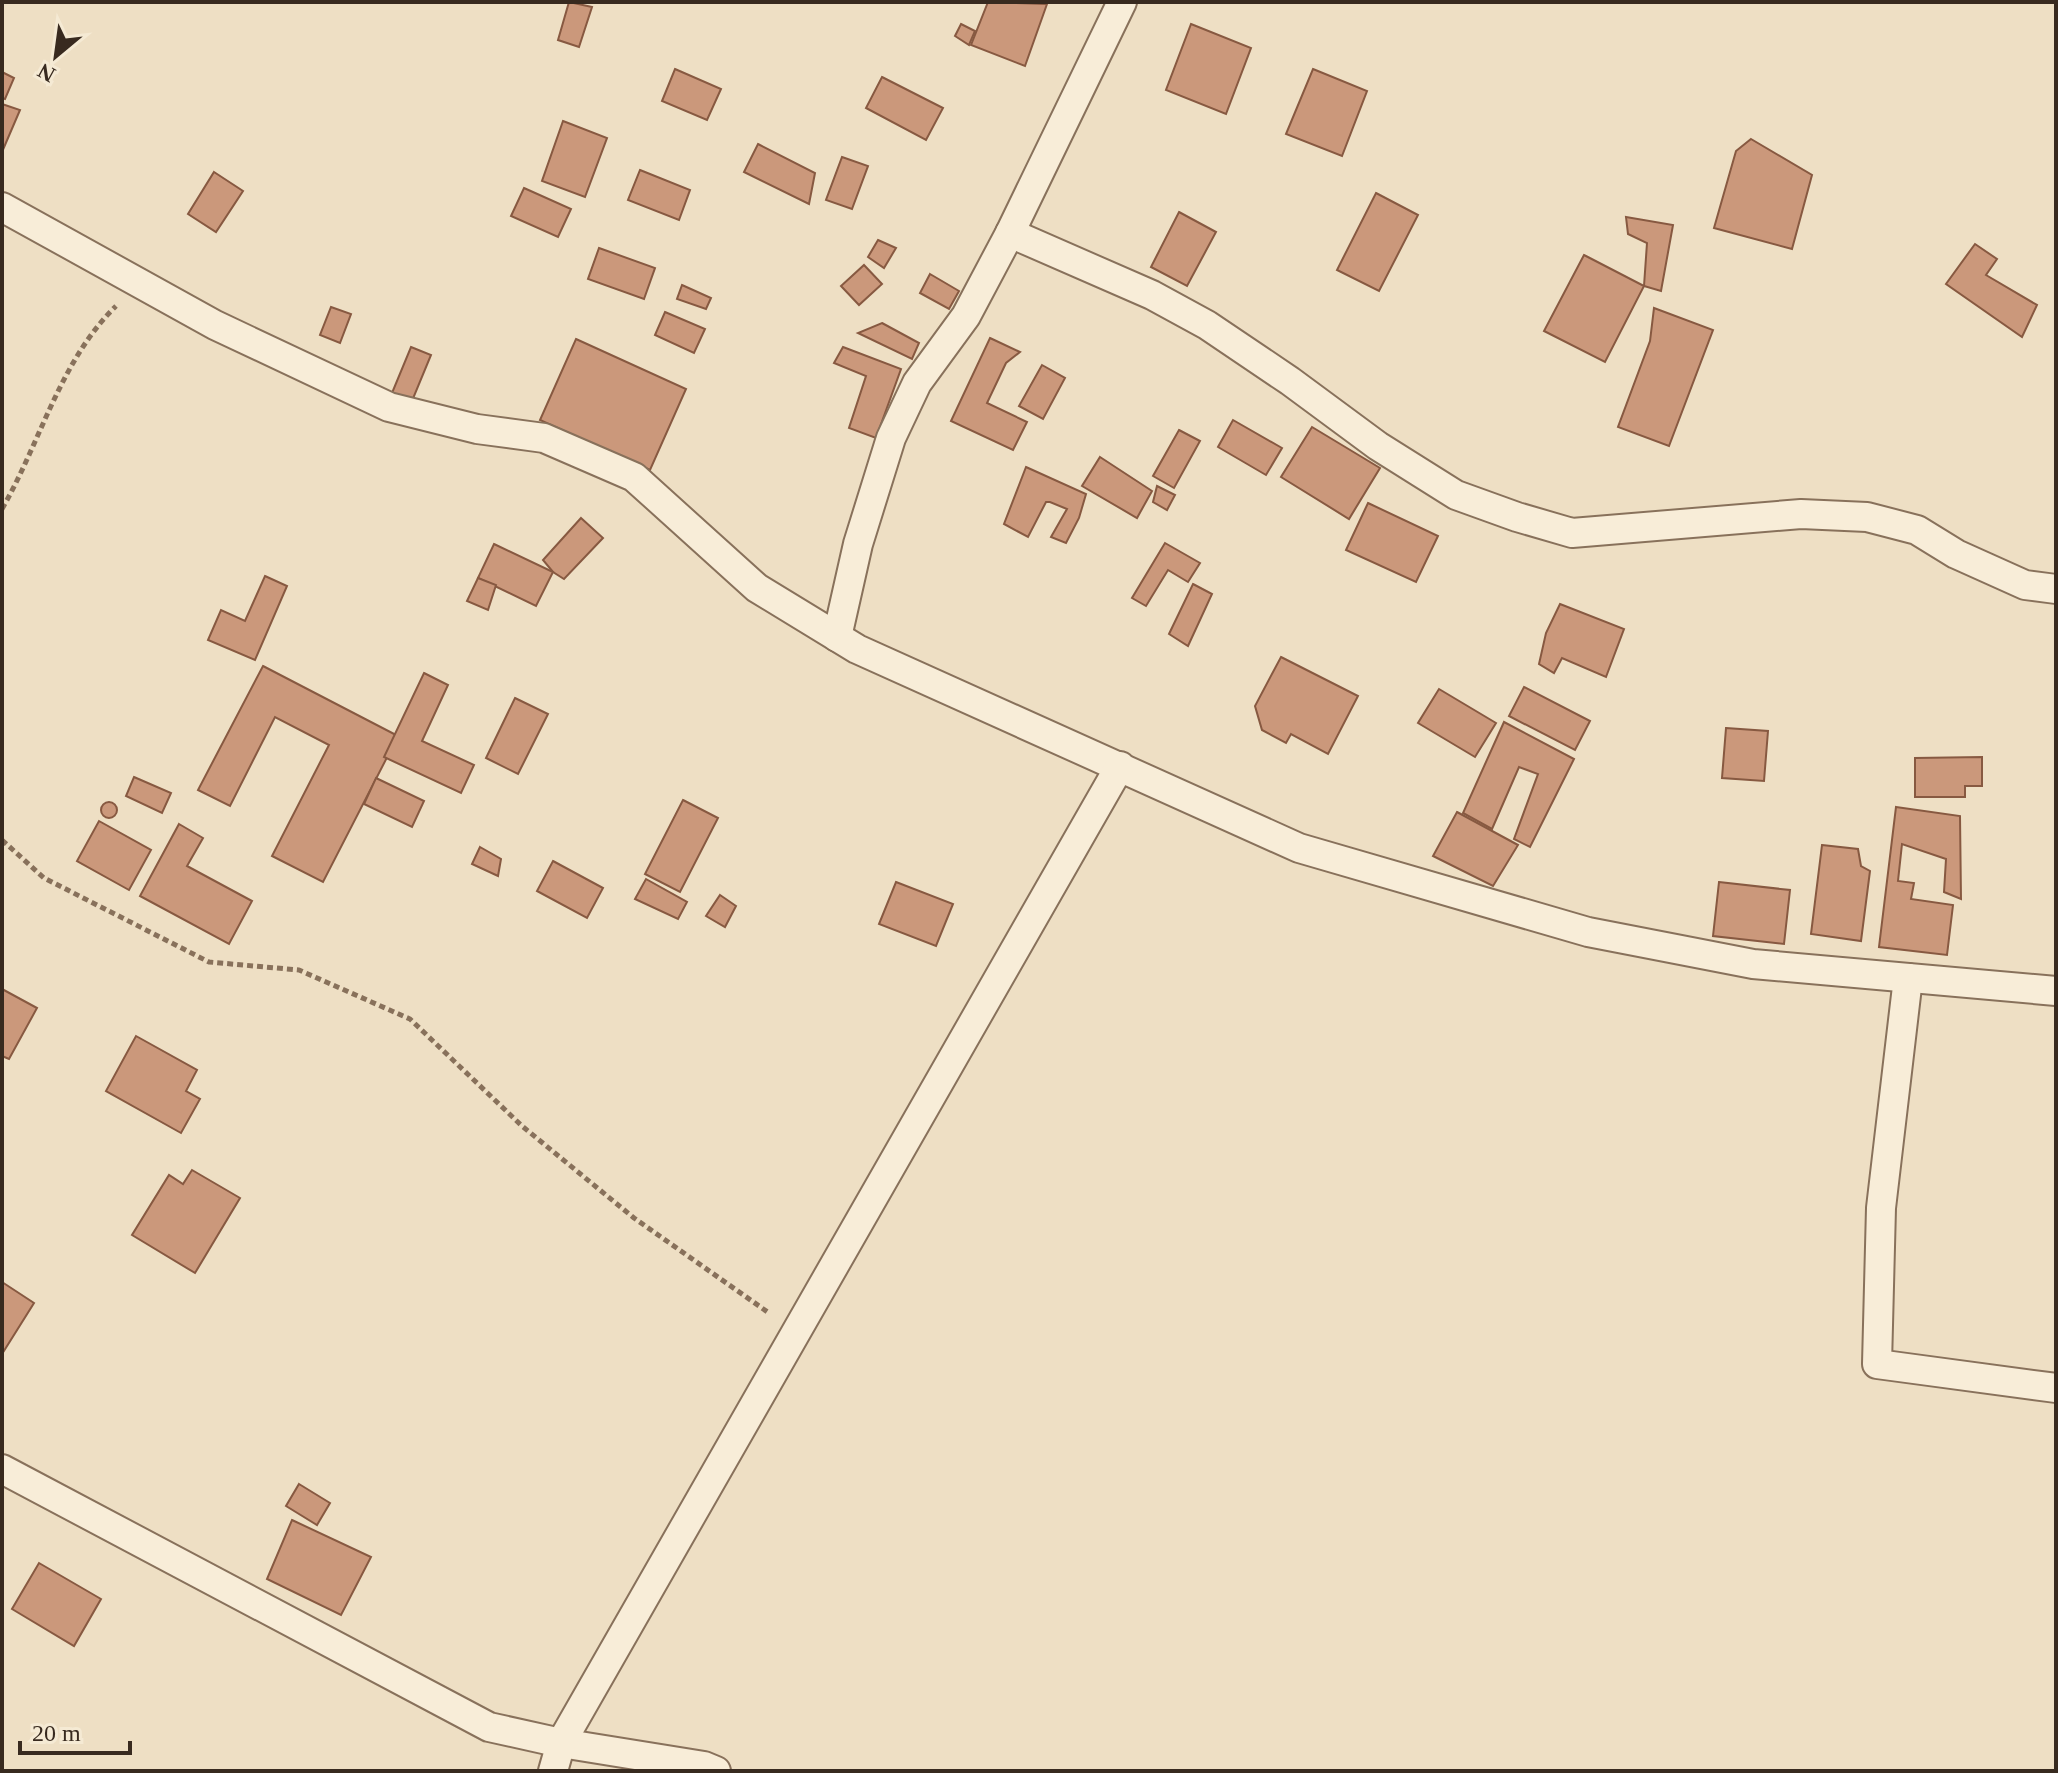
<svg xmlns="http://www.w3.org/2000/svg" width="2058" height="1773" font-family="Georgia,serif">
<rect width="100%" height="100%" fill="#eedfc4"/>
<g fill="#cb987b" stroke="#875941" stroke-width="2">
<polygon points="569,2 592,7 579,47 558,40"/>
<polygon points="988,2 1047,4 1025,66 971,45"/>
<polygon points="961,24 975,31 969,45 955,36"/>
<polygon points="1191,24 1251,48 1226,114 1166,90"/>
<polygon points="675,69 721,89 707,120 662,101"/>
<polygon points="1313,69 1367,91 1342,156 1286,134"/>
<polygon points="2,72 14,78 5,99 2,98"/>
<polygon points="882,77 943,108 926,140 866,108"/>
<polygon points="2,104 20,110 2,152"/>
<polygon points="563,121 607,138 585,197 542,181"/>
<polygon points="1751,139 1812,175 1792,249 1714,228 1736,151"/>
<polygon points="758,144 815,173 809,204 744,172"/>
<polygon points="842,157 868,166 852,209 826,200"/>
<polygon points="640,170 690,190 679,220 628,200"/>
<polygon points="214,172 243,191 216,232 188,214"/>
<polygon points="524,188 571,209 558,237 511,216"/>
<polygon points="1376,193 1418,215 1379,291 1337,270"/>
<polygon points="1179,212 1216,232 1187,286 1151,267"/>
<polygon points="1626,217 1673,225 1661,291 1644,286 1647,243 1628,234"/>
<polygon points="878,240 896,248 884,268 868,257"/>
<polygon points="1975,244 1997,259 1986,275 2037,305 2022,337 1946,284"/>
<polygon points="599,248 655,268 644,299 588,279"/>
<polygon points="1584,255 1644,286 1605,362 1544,331"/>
<polygon points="864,265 882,284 859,305 841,286"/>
<polygon points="930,274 959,291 949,309 920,293"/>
<polygon points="682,285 711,298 706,309 677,299"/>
<polygon points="331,307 351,314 340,343 320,335"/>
<polygon points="1654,308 1713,330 1669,446 1618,427 1650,341"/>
<polygon points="665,312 705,329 694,353 655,335"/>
<polygon points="882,323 919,343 912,359 858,333"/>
<polygon points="990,338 1020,352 1006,363 987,403 1027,422 1013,450 951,421"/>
<polygon points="576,339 686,389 650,470 540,420"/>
<polygon points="411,347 431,355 412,401 392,393"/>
<polygon points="843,347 901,369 876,438 849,428 866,376 834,363"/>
<polygon points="1042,365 1065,378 1043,419 1019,406"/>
<polygon points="1233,420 1282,448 1266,475 1218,447"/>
<polygon points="1312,427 1380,468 1349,519 1281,477"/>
<polygon points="1179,430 1200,441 1174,488 1153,476"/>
<polygon points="1100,457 1152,491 1137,518 1082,486"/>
<polygon points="1026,467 1086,494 1079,518 1066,543 1051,537 1067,509 1050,502 1046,502 1028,537 1004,524"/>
<polygon points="1157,486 1175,495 1167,510 1153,502"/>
<polygon points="1368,503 1438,536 1416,582 1346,550"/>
<polygon points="581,518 603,538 564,579 553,572 543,560"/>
<polygon points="1165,543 1200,563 1188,582 1168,570 1146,606 1132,598"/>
<polygon points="494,544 553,572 536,606 478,578"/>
<polygon points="265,576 287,586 255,660 208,640 221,610 245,621"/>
<polygon points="478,578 496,585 488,610 467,601"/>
<polygon points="1193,584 1212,594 1188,646 1169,634"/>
<polygon points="1560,604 1624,629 1606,677 1562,658 1554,673 1539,664 1546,633"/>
<polygon points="1281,657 1358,696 1328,754 1291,734 1286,743 1262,730 1255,706"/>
<polygon points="263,666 398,736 323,882 272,856 329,745 275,717 230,806 198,790"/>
<polygon points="424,673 448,685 422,741 474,765 461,793 384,757"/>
<polygon points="1524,687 1590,721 1575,750 1509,716"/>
<polygon points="1439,689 1496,723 1475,757 1418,723"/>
<polygon points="515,698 548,714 518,774 486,758"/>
<polygon points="1504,722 1574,759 1530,847 1514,839 1538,774 1519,767 1492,829 1463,813"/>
<polygon points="1726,728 1768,731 1764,781 1722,778"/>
<polygon points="1982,757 1982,786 1965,786 1965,797 1915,797 1915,758"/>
<polygon points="134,777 171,793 162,813 126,796"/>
<polygon points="376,778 424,801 412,827 364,804"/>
<polygon points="683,800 718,818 680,892 645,874"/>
<circle cx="109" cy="810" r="8"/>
<polygon points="1896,807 1960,816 1961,899 1944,892 1946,859 1902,844 1898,881 1914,883 1911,899 1953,905 1947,955 1879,947"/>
<polygon points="1457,812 1518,845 1493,886 1433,856"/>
<polygon points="99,821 151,850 129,890 77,861"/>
<polygon points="179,824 203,838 187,866 252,901 229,944 140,896"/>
<polygon points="1822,845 1858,849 1861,866 1870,871 1861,941 1811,934"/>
<polygon points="480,847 501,859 498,876 472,864"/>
<polygon points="553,861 603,888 587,918 537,891"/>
<polygon points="646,879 687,902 678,919 635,899"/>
<polygon points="896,882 953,904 936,946 879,924"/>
<polygon points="1719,882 1790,890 1784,944 1713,936"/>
<polygon points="720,895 736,906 725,927 706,916"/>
<polygon points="2,989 37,1008 9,1059 2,1056"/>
<polygon points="136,1036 197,1070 186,1091 200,1099 181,1133 106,1091"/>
<polygon points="192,1170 240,1198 195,1273 132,1235 169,1175 183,1184"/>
<polygon points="2,1282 34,1303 2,1354"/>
<polygon points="299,1484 330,1503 317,1525 286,1506"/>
<polygon points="292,1520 371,1557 341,1615 267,1579"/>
<polygon points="39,1563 101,1599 74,1646 12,1609"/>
</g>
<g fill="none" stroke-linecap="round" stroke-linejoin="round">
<g stroke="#88715b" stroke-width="32">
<g id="street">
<polyline points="2,207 215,325 389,407 477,429 544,438 634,477 757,588 857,649 1299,848 1588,932 1753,964 2056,991"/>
<polyline points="1010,233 1152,295 1207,325 1290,381 1378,446 1456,495 1517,517 1572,533 1801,514 1867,517 1917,530 1956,554 2025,585 2056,589"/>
<polyline points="837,637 858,544 891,438 917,383 966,316 1010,233 1122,2"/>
<polyline points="1908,978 1881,1208 1877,1364 2056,1388"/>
<polyline points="2,1469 489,1727 561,1743 704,1766 716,1771"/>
<polyline points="553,1771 561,1743 1120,766"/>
</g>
</g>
<g stroke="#88715b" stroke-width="5" stroke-dasharray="6 4" stroke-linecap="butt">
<path d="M 2,509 C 41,441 60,361 116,306"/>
<polyline points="2,840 44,878 209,962 299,970 410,1019 522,1126 634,1218 769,1313"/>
</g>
<use href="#street" stroke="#f8edd8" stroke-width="28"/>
</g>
<rect width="2058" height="1773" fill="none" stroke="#382a1f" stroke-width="8"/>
<g transform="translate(56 56) rotate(209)" stroke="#f5ead4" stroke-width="6" paint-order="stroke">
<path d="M0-6L14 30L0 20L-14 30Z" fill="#382a1f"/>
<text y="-12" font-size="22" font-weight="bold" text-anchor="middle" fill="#382a1f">N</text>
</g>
<path d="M20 1741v12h110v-12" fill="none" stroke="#382a1f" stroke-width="4"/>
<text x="32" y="1741" font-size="24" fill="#382a1f" stroke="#f5ead4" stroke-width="6" paint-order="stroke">20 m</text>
</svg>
